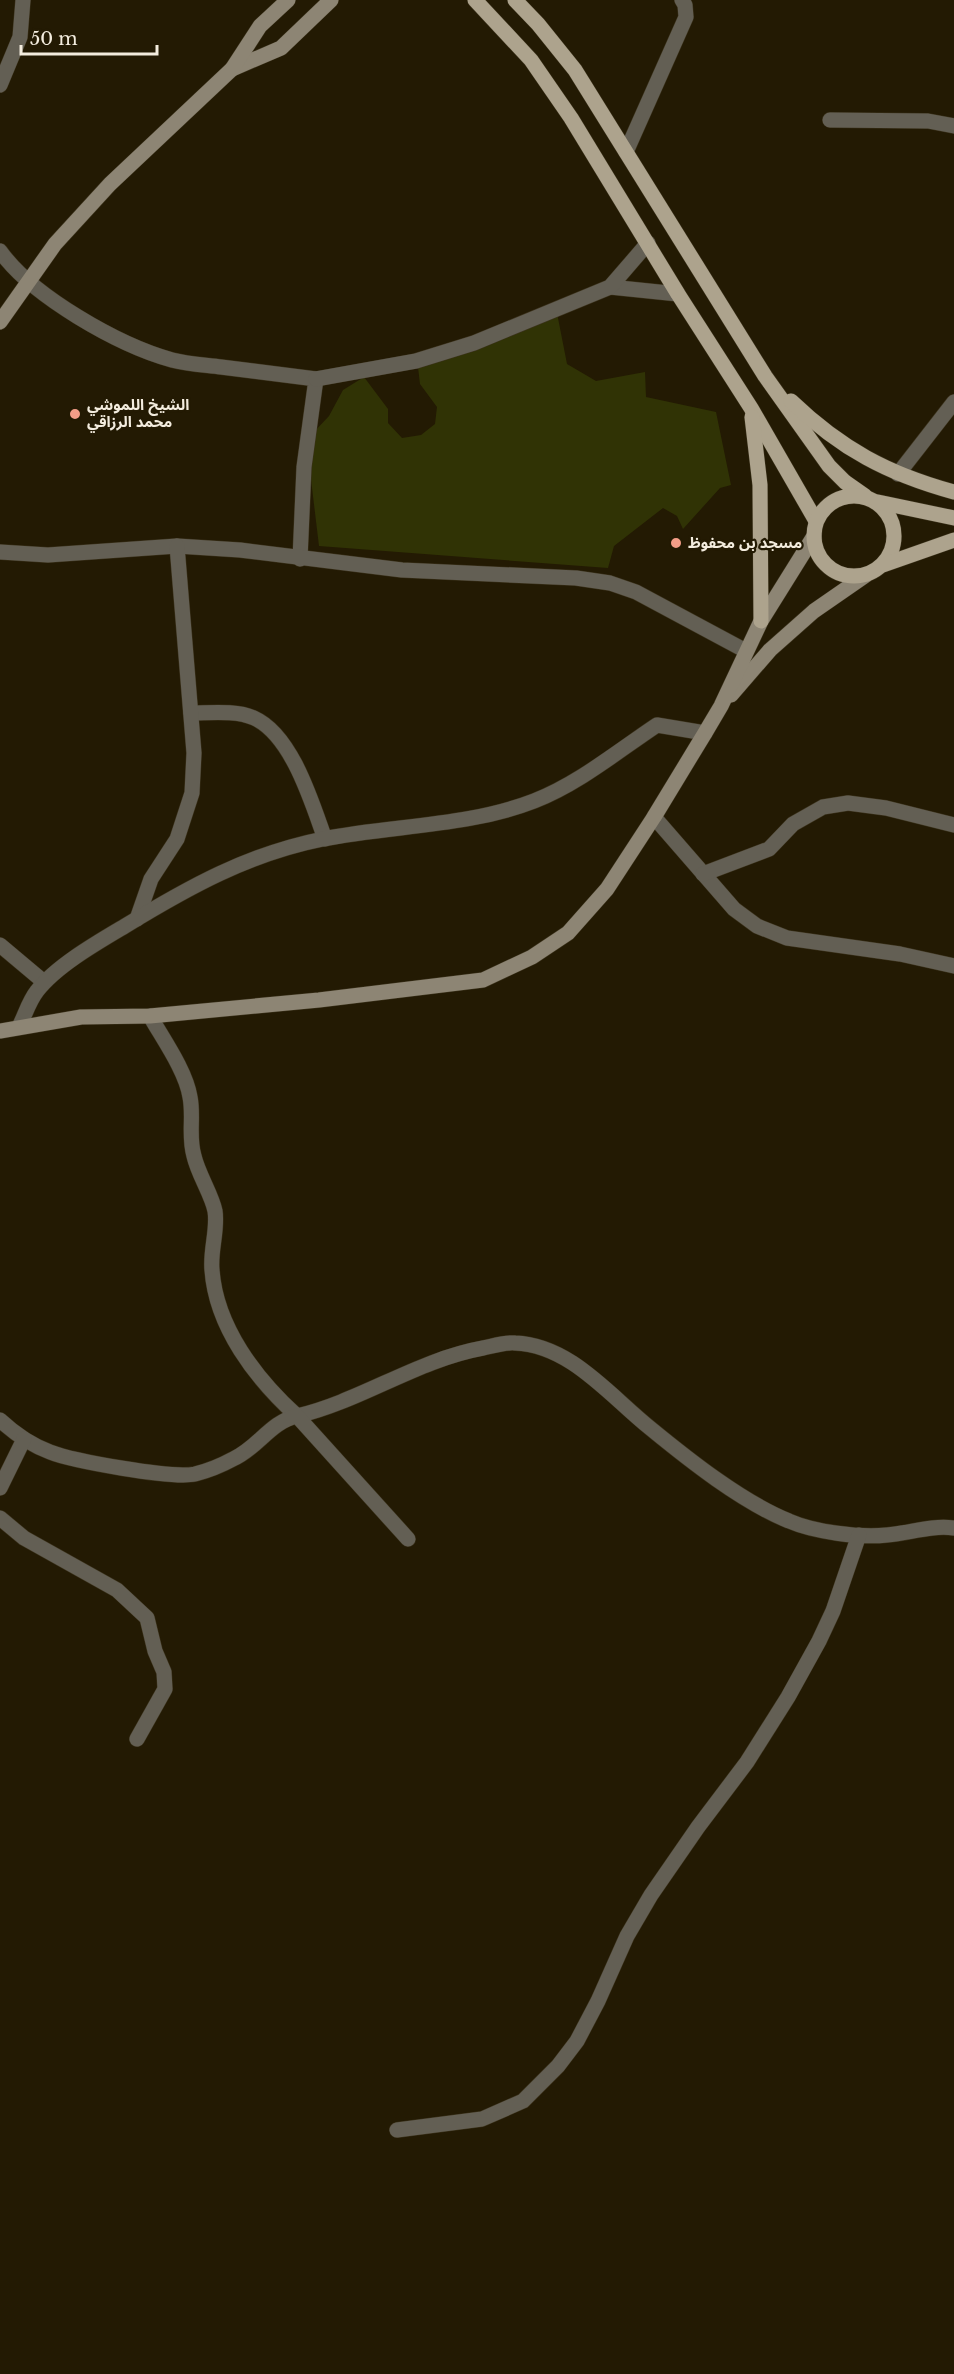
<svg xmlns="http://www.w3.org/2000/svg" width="954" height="2374" font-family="'Libre Baskerville','Noto Sans Arabic',serif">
<rect width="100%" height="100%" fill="#231a03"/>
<polygon fill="#303305" points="557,313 567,364 596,381 645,372 646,397 716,412 731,485 720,488 683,529 677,516 663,508 614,546 608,568 319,546 310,471 313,433 329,416 343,390 364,377 388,409 388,423 402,438 421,435 435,424 437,407 420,384 418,367"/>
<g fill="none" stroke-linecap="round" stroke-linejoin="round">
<g stroke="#3c331d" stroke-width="16">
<g id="street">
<polyline points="0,85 20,37 23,0"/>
<polyline points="830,120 928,121 954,126"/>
<polyline points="626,152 686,17 685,5 682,0"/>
<path d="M 0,251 C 32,296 118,345 172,360 C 187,364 205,365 221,367 C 253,371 285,375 316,379 L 304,467 L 300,559"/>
<polyline points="610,287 678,294"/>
<polyline points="316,379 416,361 474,343 610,287 648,243"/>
<polyline points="898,474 954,402"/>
<polyline points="0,552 48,555 177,546 240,550 402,570 576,578 610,583 636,592 746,651"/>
<path d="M 191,713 C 210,713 236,710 254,718 C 292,735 312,803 325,839"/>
<polyline points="654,817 734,909 757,926 787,938 900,954 954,966"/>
<polyline points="703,874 769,849 793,824 823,807 848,803 886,808 954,825"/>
<polyline points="137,919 151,879 177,839 192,793 194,753 177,546"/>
<polyline points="0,945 44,982"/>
<path d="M 150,1016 C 163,1039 186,1071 190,1097 C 194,1117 188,1136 194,1156 C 198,1174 212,1195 215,1211 C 218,1230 210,1250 212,1270 C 216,1327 256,1379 297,1416 C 361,1401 417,1360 483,1348 C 493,1346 505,1342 515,1343 C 570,1345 609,1395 650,1428 C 689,1460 742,1502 789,1521 C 814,1532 860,1538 887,1535 C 910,1533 931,1525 954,1528"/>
<path d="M 19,1027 C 25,1015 29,1001 37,991 C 56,966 98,942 125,926 C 189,887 248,854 323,839 C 393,825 467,827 534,801 C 578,784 618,751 657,725 L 705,733"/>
<path d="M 0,1420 C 15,1434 31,1445 50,1452 C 73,1461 172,1479 195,1474 C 207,1471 222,1465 233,1459 C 258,1448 270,1422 297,1416 L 408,1539"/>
<polyline points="0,1488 24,1439"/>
<polyline points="0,1518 24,1538 117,1590 147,1618 155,1651 164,1672 165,1689 137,1739"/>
<polyline points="397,2130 482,2119 523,2101 558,2066 577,2041 598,2001 627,1936 651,1895 698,1827 747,1762 788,1697 819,1641 833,1611 859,1535"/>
</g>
</g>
<g stroke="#3c331d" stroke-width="16">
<g id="secondary">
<polyline points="232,69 281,48 331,0"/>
<polyline points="0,322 55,244 110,184 232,69 260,26 288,0"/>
<polyline points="731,695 770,650 814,611 866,575"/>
<polyline points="0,1031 81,1017 150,1016 319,1000 483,980 532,957 568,933 607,889 654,817 705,733 721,706 761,621 814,536"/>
</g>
</g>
<g stroke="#3c331d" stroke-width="16">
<g id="primary">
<polyline points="475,0 531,60 571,118 678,294 751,408 816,521"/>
<polyline points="515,0 538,24 575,70 765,376 829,466 845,482 865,496"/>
<path d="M 791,401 C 841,449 888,474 954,492"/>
<polyline points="752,417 760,485 761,621"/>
<circle cx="854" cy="536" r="40"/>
<polyline points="878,502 954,518"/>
<polyline points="883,565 954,540"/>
</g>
</g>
<use href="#street" stroke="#635f54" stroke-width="15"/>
<use href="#secondary" stroke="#8d8574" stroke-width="15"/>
<use href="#primary" stroke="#ada38d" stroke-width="15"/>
</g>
<g fill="#f49e88" stroke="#231a03" stroke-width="2">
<circle cx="75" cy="414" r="6"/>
<circle cx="676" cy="543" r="6"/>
</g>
<g text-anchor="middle" stroke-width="4.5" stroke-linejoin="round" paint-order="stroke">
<g font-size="15" font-weight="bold" fill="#f3ecde" stroke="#231a03" text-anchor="start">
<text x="87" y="410">الشيخ اللموشي<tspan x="87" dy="17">محمد الرزاقي</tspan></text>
<text x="688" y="548">مسجد بن محفوظ</text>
</g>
</g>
<path d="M21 45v9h136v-9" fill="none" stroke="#f3ecde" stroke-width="3"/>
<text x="30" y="45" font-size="18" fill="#f3ecde" stroke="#231a03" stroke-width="4.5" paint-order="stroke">50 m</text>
</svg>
